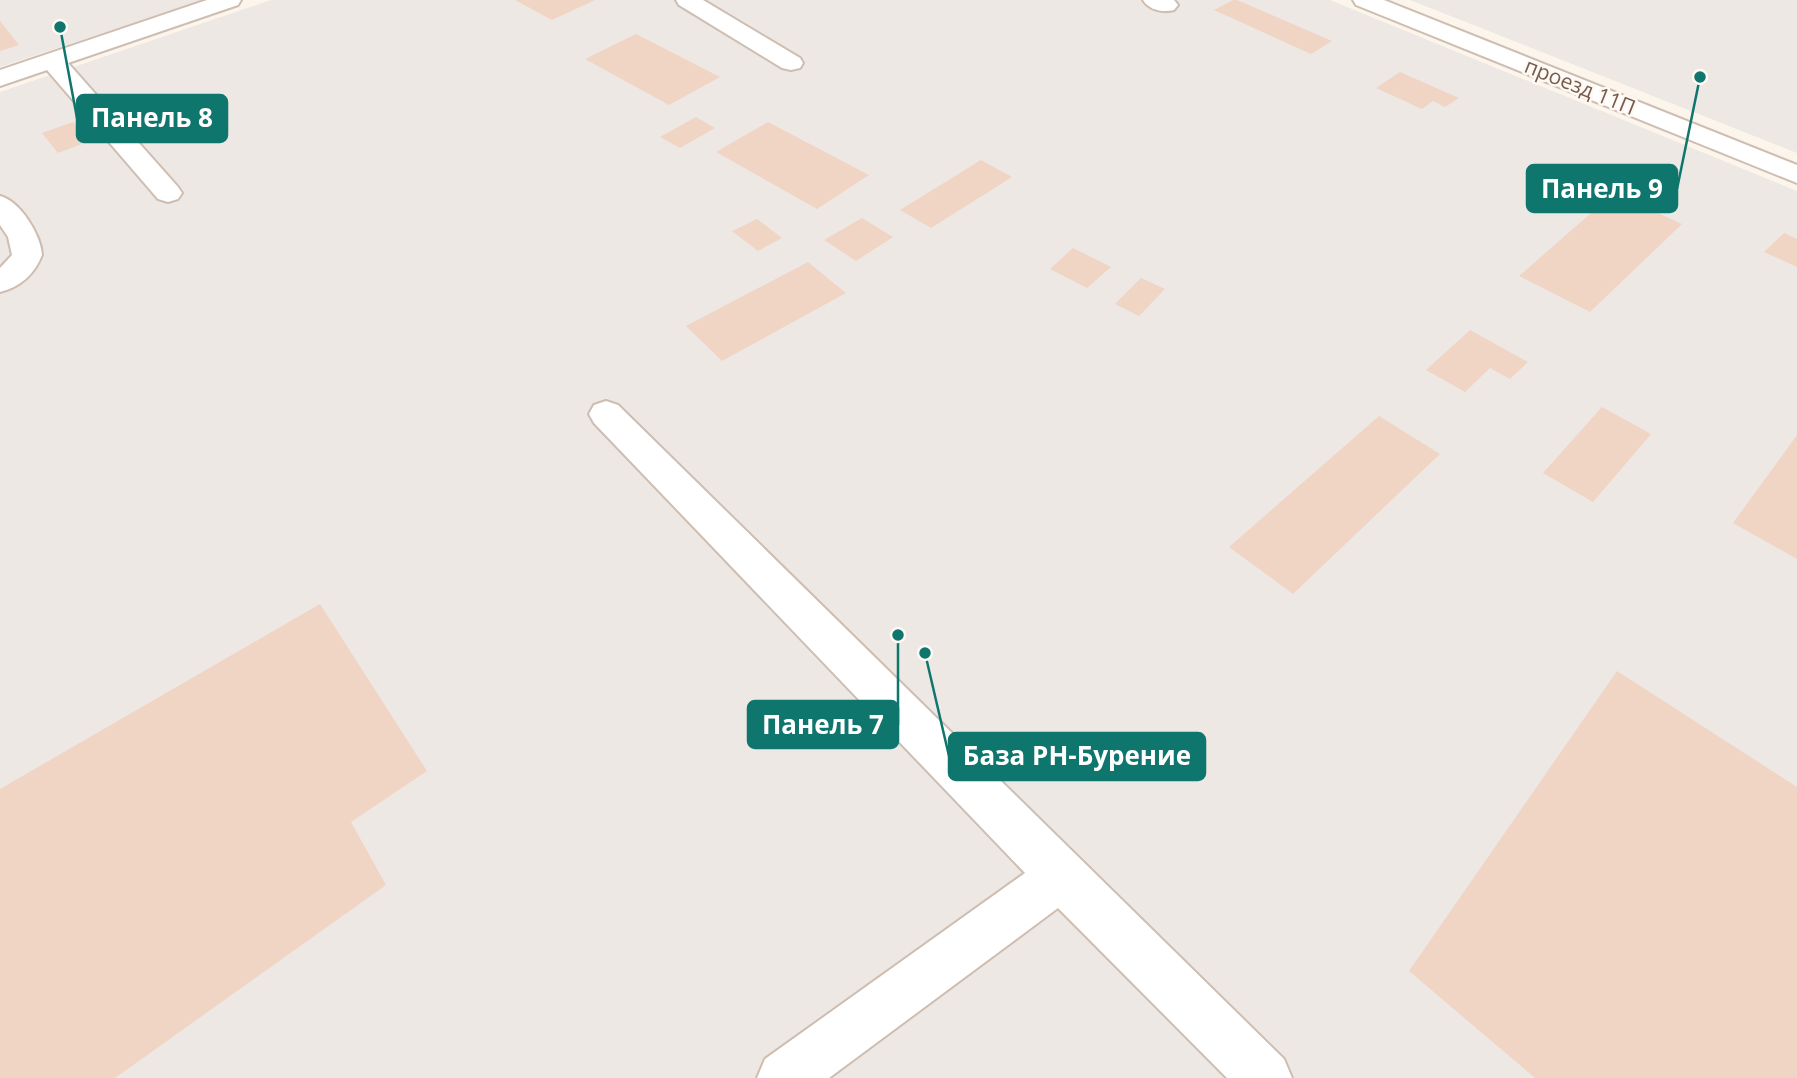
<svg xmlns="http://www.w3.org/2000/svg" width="1797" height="1078" font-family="'Open Sans',sans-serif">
<rect width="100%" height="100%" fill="#fcf5ec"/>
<g fill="#eee8e4">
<polygon points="0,0 202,0 0,67"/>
<polygon points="271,0 1330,0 1797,191 1797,1078 0,1078 0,92"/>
<polygon points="1410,0 1797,0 1797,153"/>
</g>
<g fill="#f0d4c4">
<polygon points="515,0 595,0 552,20"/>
<polygon points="1233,0 1237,0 1332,41 1311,54 1214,10"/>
<polygon points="0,21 19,45 0,51"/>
<polygon points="636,34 720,77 669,105 585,59"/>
<polygon points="1400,72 1459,98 1445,107 1433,101 1422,109 1376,88"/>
<polygon points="696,117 715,128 680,148 660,137"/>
<polygon points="73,122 90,141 58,153 42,133"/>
<polygon points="768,122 869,175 817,209 716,152"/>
<polygon points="981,160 1012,177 931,228 900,210"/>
<polygon points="1614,193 1682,224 1590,312 1519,276"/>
<polygon points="862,218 893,237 856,261 824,240"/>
<polygon points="757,219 782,238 758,251 732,231"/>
<polygon points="1784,233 1797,239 1797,267 1764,252"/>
<polygon points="1073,248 1111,267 1087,288 1050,269"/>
<polygon points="808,262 846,293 722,361 686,326"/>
<polygon points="1141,278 1165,289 1139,316 1115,304"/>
<polygon points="1470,330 1528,362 1510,379 1490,368 1465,392 1426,370"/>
<polygon points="1602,407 1651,434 1593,502 1543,473"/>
<polygon points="1379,416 1440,454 1293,594 1229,547"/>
<polygon points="1797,435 1797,559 1733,523"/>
<polygon points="320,604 427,771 351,822 386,885 115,1078 0,1078 0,789"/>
<polygon points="1617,671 1797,787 1797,1078 1535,1078 1409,971"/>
</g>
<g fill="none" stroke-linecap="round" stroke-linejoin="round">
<g stroke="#cebdb1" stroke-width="4">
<g id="minor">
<polygon points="207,0 241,0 238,5 68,63 178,187 182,193 178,199 168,202 158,199 47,70 0,86 0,70"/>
<polygon points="676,0 703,0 800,58 803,63 800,68 791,70 782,68 679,5"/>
<path d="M 1143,0 L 1174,0 L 1178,5 L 1174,10 C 1163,13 1149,10 1143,0 Z"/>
<polygon points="1353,0 1384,0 1797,165 1797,183 1356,5"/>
<path d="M 0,196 C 20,201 41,235 42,255 C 34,275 20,287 0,292 L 0,268 L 12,255 L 8,237 L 0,225 Z"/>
<polygon points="606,401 618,405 1284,1059 1292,1078 1227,1078 1058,908 829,1078 757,1078 765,1059 1025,873 594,423 589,414 594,405"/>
</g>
</g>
<use href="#minor" fill="#fff" fill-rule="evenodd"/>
</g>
<g text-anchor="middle" stroke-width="5" stroke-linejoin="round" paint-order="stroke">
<g font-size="21" fill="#775b4f" stroke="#fef9f2">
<text transform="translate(1580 87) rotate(22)" y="7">проезд 11П</text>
</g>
</g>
<path fill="none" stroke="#0f766e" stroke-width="2.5" d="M60 27L77 118M1700 77L1677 189M898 635L898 725M925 653L949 756"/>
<g fill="#0f766e" stroke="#fef9f2" stroke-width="2.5">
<circle cx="60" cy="27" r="7"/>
<circle cx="1700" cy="77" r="7"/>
<circle cx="898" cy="635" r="7"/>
<circle cx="925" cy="653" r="7"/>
</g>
<g fill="#0f766e" stroke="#0f766e" stroke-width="2.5">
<rect x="77" y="95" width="150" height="47" rx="7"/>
<rect x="1527" y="165" width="150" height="47" rx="7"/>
<rect x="748" y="701" width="150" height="47" rx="7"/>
<rect x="949" y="733" width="256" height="47" rx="7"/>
</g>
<g font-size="26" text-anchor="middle" font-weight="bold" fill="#fff">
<text x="152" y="127">Панель 8</text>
<text x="1602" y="198">Панель 9</text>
<text x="823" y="734">Панель 7</text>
<text x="1077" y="765">База РН-Бурение</text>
</g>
</svg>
